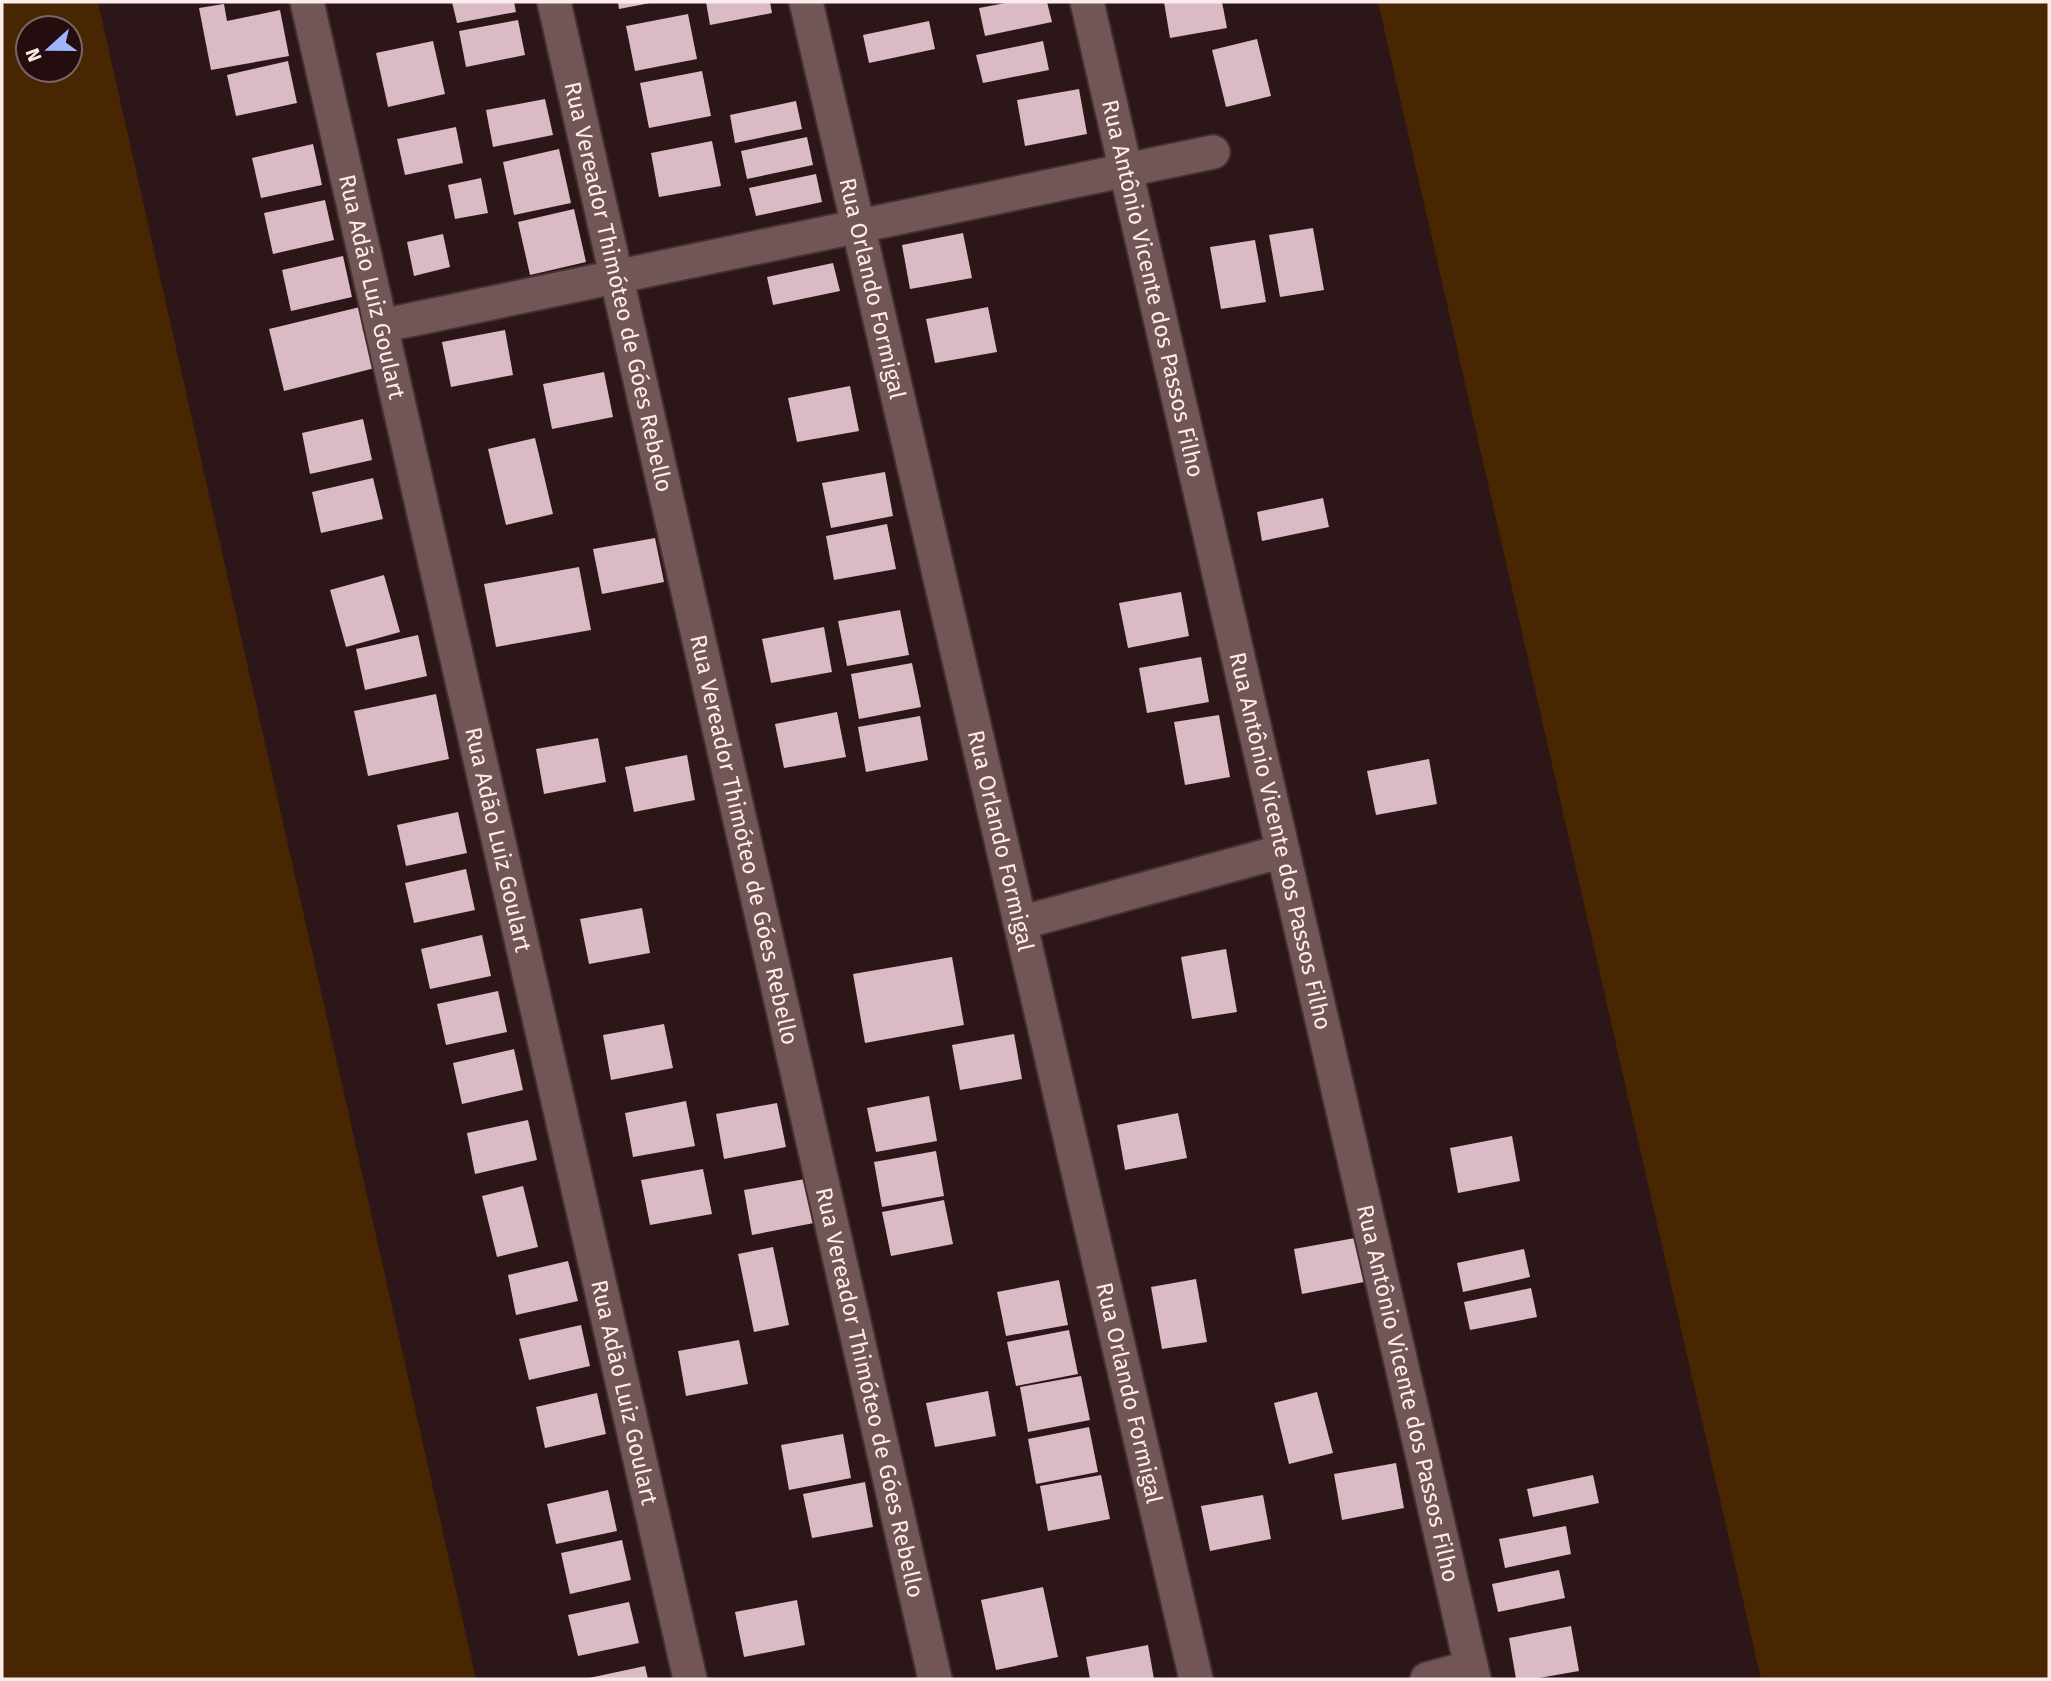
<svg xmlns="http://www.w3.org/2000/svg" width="2051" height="1681" font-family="'Fira Sans',sans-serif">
<rect width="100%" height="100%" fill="#2d1617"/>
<g fill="#492602" fill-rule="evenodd">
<path d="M 2,2 L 98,2 L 476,1679 L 2,1679 ZM 28,28 L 70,28 L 70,70 L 28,70 Z"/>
<polygon points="1378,2 2049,2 2049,1679 1761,1679"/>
</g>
<g fill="#dabac5">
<polygon points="452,2 514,2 516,12 457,23"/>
<polygon points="618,2 650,2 650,3 619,9"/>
<polygon points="706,2 770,2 772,13 710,25"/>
<polygon points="1011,2 1047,2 1052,22 985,36 979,8"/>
<polygon points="1164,2 1222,2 1227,28 1170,38"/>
<polygon points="224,4 227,21 280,10 289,56 211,70 199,8"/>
<polygon points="688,14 697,59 635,71 626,26"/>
<polygon points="518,20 525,55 466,67 459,31"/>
<polygon points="929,21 935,49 869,63 863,35"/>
<polygon points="1257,39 1271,96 1226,107 1212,50"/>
<polygon points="433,41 445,94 388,107 376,53"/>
<polygon points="1043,41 1049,70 983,83 976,55"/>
<polygon points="288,61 297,103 236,116 227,75"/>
<polygon points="702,71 711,116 649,128 640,83"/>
<polygon points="1079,89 1087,134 1025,146 1017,100"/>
<polygon points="545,99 553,135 493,147 486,110"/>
<polygon points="796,101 802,129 735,143 730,115"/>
<polygon points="456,127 463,163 405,175 397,139"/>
<polygon points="807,137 813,165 747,179 741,151"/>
<polygon points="712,141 721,186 659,197 651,153"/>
<polygon points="313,144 322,185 261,198 252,158"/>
<polygon points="559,149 571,203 514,215 503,162"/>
<polygon points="816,174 822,202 756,216 749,188"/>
<polygon points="481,178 488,213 455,219 448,185"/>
<polygon points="325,200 334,240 273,254 264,213"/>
<polygon points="574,209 586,262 530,275 518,222"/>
<polygon points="1313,228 1324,290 1280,297 1269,235"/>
<polygon points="963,233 972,278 910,289 902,245"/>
<polygon points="443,234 450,267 414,276 407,242"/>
<polygon points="1255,240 1266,302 1221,309 1210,247"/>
<polygon points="343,256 352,297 291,311 282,270"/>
<polygon points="833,263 840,291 773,305 767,277"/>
<polygon points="360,307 375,368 284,391 269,329"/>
<polygon points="988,307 997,352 935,363 926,319"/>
<polygon points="505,330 513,375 451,387 442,342"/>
<polygon points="604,372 613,417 552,429 543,384"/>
<polygon points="850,386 859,431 797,442 788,398"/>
<polygon points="363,419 372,460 310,474 302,433"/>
<polygon points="535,438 553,514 506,525 488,449"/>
<polygon points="885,472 893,516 831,528 822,483"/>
<polygon points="373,478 383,519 321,533 312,492"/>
<polygon points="1323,498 1329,527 1262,541 1257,512"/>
<polygon points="887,524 896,569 834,580 826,536"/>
<polygon points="655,538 664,582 602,594 593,549"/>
<polygon points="579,567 591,630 496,647 484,584"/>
<polygon points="384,575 400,632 346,647 330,590"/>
<polygon points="1181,592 1189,636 1128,648 1119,603"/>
<polygon points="900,610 909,655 847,666 838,621"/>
<polygon points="824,627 832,672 771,683 762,639"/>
<polygon points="418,635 427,676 365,690 356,649"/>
<polygon points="1201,657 1209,702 1147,713 1139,668"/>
<polygon points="912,663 921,707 859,719 851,674"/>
<polygon points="436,694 449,759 368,776 354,711"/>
<polygon points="837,712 846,757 784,768 775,724"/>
<polygon points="1219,715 1230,777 1185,785 1174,722"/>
<polygon points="920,716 928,760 866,772 858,727"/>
<polygon points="598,738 606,782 544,794 536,749"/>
<polygon points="687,755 695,800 634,812 625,767"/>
<polygon points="1429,759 1437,804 1376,815 1367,771"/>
<polygon points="458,812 467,853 406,866 397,825"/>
<polygon points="466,869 475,910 414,923 405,883"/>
<polygon points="642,908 650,953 589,964 580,919"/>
<polygon points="482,935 491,976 430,989 421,949"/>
<polygon points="1226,949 1237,1012 1192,1019 1181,957"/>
<polygon points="952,957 964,1025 865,1043 853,974"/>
<polygon points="498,991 507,1032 446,1045 437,1004"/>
<polygon points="664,1024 673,1068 611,1080 603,1035"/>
<polygon points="1014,1034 1022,1079 960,1090 952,1045"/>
<polygon points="514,1049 523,1090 462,1104 453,1063"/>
<polygon points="929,1096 937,1141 876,1152 867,1108"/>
<polygon points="686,1101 695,1146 633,1157 625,1113"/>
<polygon points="777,1103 786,1147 724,1159 716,1114"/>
<polygon points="1178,1113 1187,1158 1125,1170 1117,1125"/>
<polygon points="528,1120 537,1160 475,1174 467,1133"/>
<polygon points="1512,1136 1520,1181 1458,1193 1450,1148"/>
<polygon points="936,1151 944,1196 882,1207 874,1162"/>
<polygon points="703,1169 712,1214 650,1225 641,1180"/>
<polygon points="805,1179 814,1223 752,1235 744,1190"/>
<polygon points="523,1186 538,1247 497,1257 482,1196"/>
<polygon points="944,1200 953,1244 891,1256 882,1212"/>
<polygon points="1355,1238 1364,1282 1302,1294 1294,1249"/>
<polygon points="773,1247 789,1325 754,1332 738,1254"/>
<polygon points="1524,1249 1530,1277 1463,1292 1457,1263"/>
<polygon points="568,1261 578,1301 516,1315 508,1275"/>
<polygon points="1196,1279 1207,1342 1162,1349 1151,1287"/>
<polygon points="1059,1280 1068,1325 1006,1336 997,1292"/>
<polygon points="1531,1288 1537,1317 1470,1330 1464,1302"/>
<polygon points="581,1325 590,1366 529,1380 519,1339"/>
<polygon points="1069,1330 1078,1374 1016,1386 1007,1342"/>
<polygon points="739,1340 748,1384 686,1396 678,1351"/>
<polygon points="1081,1376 1090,1420 1028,1432 1020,1387"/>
<polygon points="988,1391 996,1436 935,1447 926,1403"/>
<polygon points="1317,1392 1333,1453 1289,1464 1274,1403"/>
<polygon points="597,1393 606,1434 545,1448 536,1407"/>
<polygon points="1089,1427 1098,1472 1036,1484 1028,1439"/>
<polygon points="843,1434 851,1478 789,1490 781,1445"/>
<polygon points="1396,1463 1404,1508 1342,1520 1334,1474"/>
<polygon points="1101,1475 1110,1519 1048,1531 1040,1486"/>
<polygon points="1593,1475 1599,1503 1533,1517 1527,1489"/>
<polygon points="865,1482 873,1527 812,1538 803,1494"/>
<polygon points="608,1490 617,1531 556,1544 547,1504"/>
<polygon points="1263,1495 1271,1539 1210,1551 1201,1506"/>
<polygon points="1566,1526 1571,1554 1505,1568 1499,1539"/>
<polygon points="622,1540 631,1580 570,1594 561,1553"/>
<polygon points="1559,1570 1565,1598 1498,1612 1492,1584"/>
<polygon points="1043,1587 1058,1657 996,1670 981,1600"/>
<polygon points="797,1600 805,1645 744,1657 735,1612"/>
<polygon points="629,1602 639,1643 578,1656 568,1615"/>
<polygon points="1571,1626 1579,1671 1533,1679 1516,1679 1509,1638"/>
<polygon points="1148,1645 1154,1679 1090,1679 1086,1657"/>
<polygon points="645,1666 648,1679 589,1679 589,1678"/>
</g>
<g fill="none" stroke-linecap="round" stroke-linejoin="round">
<g stroke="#433132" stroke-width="37">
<g id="street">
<path id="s1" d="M 307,2 L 690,1679"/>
<path id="s2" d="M 554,2 L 935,1679"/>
<path id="s3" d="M 806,2 L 1196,1679"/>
<path id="s4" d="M 1087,2 L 1474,1679"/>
<polyline points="381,326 1213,152"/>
<polyline points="1020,923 1283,851"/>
<polyline points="1427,1679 1471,1667"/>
</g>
</g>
<use href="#street" stroke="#725556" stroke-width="33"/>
</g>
<g text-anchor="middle" stroke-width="7" stroke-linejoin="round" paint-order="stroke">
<g font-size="23" fill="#fdecec" stroke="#230d0e">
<text dy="8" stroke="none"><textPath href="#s1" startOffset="292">Rua Adão Luiz Goulart</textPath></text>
<text dy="8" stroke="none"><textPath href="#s2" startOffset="292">Rua Vereador Thimóteo de Góes Rebello</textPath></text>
<text dy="8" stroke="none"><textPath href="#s3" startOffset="294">Rua Orlando Formigal</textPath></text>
<text dy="8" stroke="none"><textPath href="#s4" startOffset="294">Rua Antônio Vicente dos Passos Filho</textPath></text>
<text dy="8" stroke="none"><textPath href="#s1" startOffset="859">Rua Adão Luiz Goulart</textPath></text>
<text dy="8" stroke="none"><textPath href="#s3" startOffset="861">Rua Orlando Formigal</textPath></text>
<text dy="8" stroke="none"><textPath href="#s2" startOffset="859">Rua Vereador Thimóteo de Góes Rebello</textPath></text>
<text dy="8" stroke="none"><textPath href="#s4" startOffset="861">Rua Antônio Vicente dos Passos Filho</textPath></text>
<text dy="8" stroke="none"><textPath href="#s1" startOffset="1426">Rua Adão Luiz Goulart</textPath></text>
<text dy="8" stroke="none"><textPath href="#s2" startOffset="1426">Rua Vereador Thimóteo de Góes Rebello</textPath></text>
<text dy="8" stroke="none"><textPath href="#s3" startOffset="1428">Rua Orlando Formigal</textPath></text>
<text dy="8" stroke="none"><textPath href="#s4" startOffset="1428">Rua Antônio Vicente dos Passos Filho</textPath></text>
</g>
</g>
<rect width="2051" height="1681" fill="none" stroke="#fdecec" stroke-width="7"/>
<g transform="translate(49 49) rotate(249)"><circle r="33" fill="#230d0e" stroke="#7a6667" stroke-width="2"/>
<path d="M0-5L12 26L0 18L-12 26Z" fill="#a0b3fd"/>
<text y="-10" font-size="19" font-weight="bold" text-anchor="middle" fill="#fdecec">N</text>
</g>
</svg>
